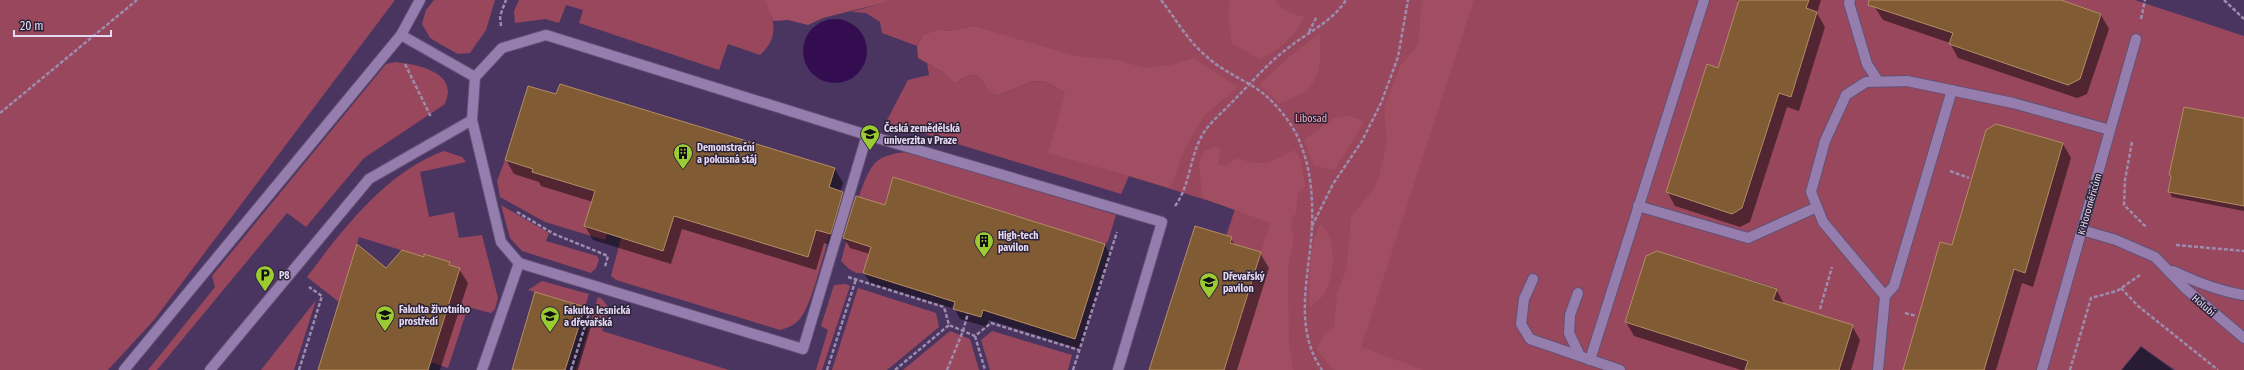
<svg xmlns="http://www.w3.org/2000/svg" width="2244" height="370" font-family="'Fira Sans Condensed',sans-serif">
<rect width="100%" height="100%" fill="#4a3560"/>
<g fill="#99475c">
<polygon points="0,0 395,0 154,320 108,370 0,370"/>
<polygon points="434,0 495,0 486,30 470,53 458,54 440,44 430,38 422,24 426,10"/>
<path d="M 519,0 L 765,0 C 775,21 779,38 760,55 L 728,44 L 719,70 L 579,23 L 583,10 L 566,5 L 559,23 L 545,19 L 515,23 L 514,11 Z"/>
<path d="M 886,0 L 1739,0 L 1718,68 L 1707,65 L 1666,191 L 1732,214 L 1743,208 L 1779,93 L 1791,97 L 1817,12 L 1806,8 L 1809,0 L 1875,0 L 1874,6 L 1953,33 L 1949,44 L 2068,85 L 2080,79 L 2101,14 L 2061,0 L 2135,0 L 2244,36 L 2244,118 L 2184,107 L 2169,175 L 2171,176 L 2168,191 L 2244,201 L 2244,370 L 2175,370 L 2141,346 L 2121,370 L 1984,370 L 2014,269 L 2025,273 L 2036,237 L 2029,224 L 2045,204 L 2063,144 L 1996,124 L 1986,130 L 1952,245 L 1940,242 L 1905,363 L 1908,370 L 1839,370 L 1853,325 L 1773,300 L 1777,288 L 1657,251 L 1646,256 L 1625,322 L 1685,341 L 1689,332 L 1711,339 L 1718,352 L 1748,361 L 1745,370 L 1224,370 L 1261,253 L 1230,243 L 1232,237 L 1226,236 L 1235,209 L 1129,176 L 1121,194 L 886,122 L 908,80 L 929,75 L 927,63 L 941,71 L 955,84 C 971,71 979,71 988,91 L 997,96 L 1034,81 L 1046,82 L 1065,93 L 973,26 L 948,31 L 941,29 L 923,34 L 917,46 L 882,33 L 880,22 L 866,13 L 851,12 L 890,1 Z"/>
<path d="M 395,62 C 412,64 448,69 448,92 C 448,95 446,100 445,104 L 364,158 L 306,227 L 287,213 L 157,370 L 148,370 L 215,287 L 212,276 L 386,64 Z"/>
<path d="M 444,151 L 462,157 L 466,162 L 420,172 L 429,217 L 454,212 L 459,238 L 482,235 L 498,298 L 495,309 L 491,313 L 468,307 L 448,368 L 431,362 L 460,268 L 449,265 L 450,262 L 425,254 L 423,257 L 359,237 L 339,302 L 307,277 C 342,230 387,171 444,151 Z"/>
<path d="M 907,152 L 1116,215 L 1108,241 L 1105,244 L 893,177 L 863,273 C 854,275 847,267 841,261 C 848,238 860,179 875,163 C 883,155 896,153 907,152 Z"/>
<polygon points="505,160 533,169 532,172 595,191 584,226 607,233 605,240 545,222 500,197 497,181"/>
<polygon points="501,205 549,233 546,241 597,256 599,260 596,268 591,273 522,251 510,238"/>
<path d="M 674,216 L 816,230 L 830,234 C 823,254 812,306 799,320 C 793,326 787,328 780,330 L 616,280 L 611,276 L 621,238 L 663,251 Z"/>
<polygon points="542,281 589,294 585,307 528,290"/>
<polygon points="846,284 850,286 822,370 816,370 828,330 821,326 834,285"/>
<polygon points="858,288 936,313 939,327 887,370 832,370"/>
<polygon points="598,297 602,299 609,308 602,331 729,370 576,370"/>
<polygon points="316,300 294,370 261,370"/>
<polygon points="950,331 970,339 979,370 903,370"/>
<polygon points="992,331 1072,355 1068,370 990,370 981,340"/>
</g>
<g fill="#a14d62">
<polygon points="765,0 886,0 891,1 823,18 808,25 788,20 773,21"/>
<path d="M 1230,0 L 1275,0 C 1283,10 1291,14 1304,17 C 1297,36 1276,51 1259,60 L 1250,53 L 1232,44 L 1228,15 Z"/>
<polygon points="1422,0 1474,0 1361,347 1424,370 1334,370 1316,349 1325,334 1334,327 1337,294 1346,270 1348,256 1351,217 1372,191 1379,177 1387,143 1384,108 1400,66 1418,45"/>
<path d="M 973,26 L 1076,56 L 1117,60 L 1144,68 L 1171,65 L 1194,58 L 1238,87 L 1205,115 L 1184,150 L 1171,188 L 1048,153 L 1065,93 L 1046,82 L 1034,81 L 997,96 L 988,91 C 979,71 971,71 955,84 L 941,71 L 918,58 L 917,46 L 923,34 L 941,29 L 948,31 Z"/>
<path d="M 1319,34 C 1321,41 1320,49 1320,56 C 1320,85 1304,96 1279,103 L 1259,85 L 1290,56 Z"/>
<polygon points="1347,116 1359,119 1364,122 1335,170 1314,166 1304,140 1334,118"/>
<path d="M 1217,147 L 1221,149 L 1218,164 L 1225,166 L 1237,158 C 1266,168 1269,162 1295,150 L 1301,162 L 1305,187 L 1298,193 L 1296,213 L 1292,219 L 1291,229 L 1294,237 L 1288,267 L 1289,345 L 1293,370 L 1224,370 L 1270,223 L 1202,198 L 1199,163 L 1204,151 Z"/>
<path d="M 1320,224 C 1338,240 1335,274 1324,294 C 1321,299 1315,303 1310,307 C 1307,281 1309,248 1320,224 Z"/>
</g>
<circle fill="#330d4f" cx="835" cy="51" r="32"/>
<g fill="#0007">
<polygon points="1737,0 1821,0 1817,13 1825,27 1799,111 1787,107 1750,222 1740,227 1675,206 1667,191 1719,69 1739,4"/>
<polygon points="1877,0 2058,0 2101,15 2109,29 2087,94 2077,98 1958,58 1950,43 1883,20 1874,6"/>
<polygon points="2244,119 2244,211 2172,197 2169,191 2170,175"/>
<polygon points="2063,144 2071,158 2033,287 2022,283 1996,370 1910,370 1953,246"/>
<polygon points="506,160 835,169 843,183 840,192 843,193 851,207 838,248 824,243 816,270 682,229 671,264 593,240 585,226 593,202 541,186 539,182 514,174"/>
<polygon points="885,206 1105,245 1110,255 1080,349 989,320 987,327 960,319 955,309 870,283 864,273 870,254 850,248 844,238"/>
<polygon points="1231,238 1235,246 1260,253 1269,268 1237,370 1150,370"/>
<polygon points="424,258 449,263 451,266 459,269 468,283 440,370 318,370 386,269"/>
<polygon points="1776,289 1784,304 1852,326 1860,340 1851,370 1741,370 1634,336 1626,322"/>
<polygon points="584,308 592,323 578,370 512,370"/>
<polygon points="2141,347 2173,370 2122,370"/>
</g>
<g fill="#815b33" stroke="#b58d64">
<polygon points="1739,0 1809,0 1806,8 1817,12 1791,97 1779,93 1742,208 1732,214 1666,192 1707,64 1718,68"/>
<polygon points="1869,0 2061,0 2101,14 2080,79 2068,85 1949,44 1953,33 1868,5"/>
<polygon points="560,84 835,168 829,187 843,192 831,234 816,230 808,257 674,216 663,251 584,226 595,191 532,172 533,169 505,160 528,86 556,94"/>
<polygon points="2184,107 2244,118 2244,206 2168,192 2171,176 2169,175"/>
<polygon points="1996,124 2063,143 2025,273 2014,269 1984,370 1903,370 1940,242 1952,245 1986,130"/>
<polygon points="893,177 1105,244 1075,339 983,310 981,317 953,309 955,302 863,273 871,247 843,238 856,196 885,205"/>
<polygon points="1195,226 1232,237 1230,243 1261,252 1224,370 1149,370"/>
<polygon points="357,244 386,268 402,250 424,257 424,254 450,262 449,265 460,268 428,370 318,370"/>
<polygon points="1657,251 1777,289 1773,300 1853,325 1839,370 1745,370 1748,361 1625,322 1646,256"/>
<polygon points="535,292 585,307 565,370 512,370"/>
</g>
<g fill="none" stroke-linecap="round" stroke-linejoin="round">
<g stroke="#625175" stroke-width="12">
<g id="minor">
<polyline points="1850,0 1849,3 1867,64 1878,81"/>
<polyline points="401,35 475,77"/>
<polyline points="867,135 803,349 519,263 501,242 472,120 475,77 502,48 546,35 867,135 1162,222 1118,370"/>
<polyline points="1638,206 1748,238 1817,207"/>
<polyline points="2082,230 2116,240 2155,257 2186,289 2244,338"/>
<path d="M 2173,271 C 2196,282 2218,291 2244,295"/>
<polyline points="1533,279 1524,299 1521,324 1530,339 1620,370"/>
<polyline points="1578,293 1570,315 1569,333 1580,356"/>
<polyline points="1885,296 1894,286 1952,90"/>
<polyline points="1590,360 1704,0"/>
<polyline points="124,370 401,35 420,0"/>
<polyline points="210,370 369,179 472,120"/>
<polyline points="482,370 519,263"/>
<polyline points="1878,370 1885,296 1823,222 1811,192 1825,141 1846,95 1866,82 1907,81 2013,103 2110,130"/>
<polyline points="2042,370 2136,39"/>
</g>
</g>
<g stroke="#9c8cae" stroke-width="2.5" stroke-dasharray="4 2" stroke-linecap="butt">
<path d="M 1161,0 C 1176,19 1187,40 1206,56 C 1223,72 1246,80 1264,94 C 1279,107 1295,127 1301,145 C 1311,171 1313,198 1312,226 C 1310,274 1292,326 1322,370"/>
<polyline points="2224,0 2244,19"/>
<polyline points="2141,19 2145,0"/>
<polyline points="501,26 500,16 506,0"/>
<polyline points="1309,32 1317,16"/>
<polyline points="405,64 431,117"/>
<polyline points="0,113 137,0"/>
<polyline points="2132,142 2125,180 2124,205 2147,228"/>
<polyline points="1950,171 1969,178"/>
<path d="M 1175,206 C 1192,183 1189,151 1207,128 C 1215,118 1226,109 1235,99 C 1252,82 1268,63 1288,48 C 1308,32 1332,22 1346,0"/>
<polyline points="517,212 554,234 608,256 605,267"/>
<polyline points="1312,226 1333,184 1362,141 1381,103 1398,57 1408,0"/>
<polyline points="2176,245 2244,251"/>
<polyline points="848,277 944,307 949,325 975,336 991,323 1079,350"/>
<polyline points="2121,288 2138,306 2218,370"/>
<polyline points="1820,309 1832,267"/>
<polyline points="1905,313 1916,316"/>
<polyline points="975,336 985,370"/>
<polyline points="299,370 322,296 309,287"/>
<polyline points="571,370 591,307"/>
<polyline points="827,370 856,279"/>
<polyline points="895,370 949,325"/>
<polyline points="947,370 963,331 968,313"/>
<polyline points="1073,370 1117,232"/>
<polyline points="2070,370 2091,298 2117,291 2140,275"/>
</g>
<use href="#minor" stroke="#957eae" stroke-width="10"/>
</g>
<defs>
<g id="university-pin" transform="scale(1)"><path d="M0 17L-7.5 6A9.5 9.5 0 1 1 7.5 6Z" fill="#9bcb33" stroke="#2c2236"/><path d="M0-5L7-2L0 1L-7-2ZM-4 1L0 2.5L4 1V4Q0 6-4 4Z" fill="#111"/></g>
<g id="building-pin" transform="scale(1)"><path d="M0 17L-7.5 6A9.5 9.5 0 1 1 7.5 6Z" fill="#9bcb33" stroke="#2c2236"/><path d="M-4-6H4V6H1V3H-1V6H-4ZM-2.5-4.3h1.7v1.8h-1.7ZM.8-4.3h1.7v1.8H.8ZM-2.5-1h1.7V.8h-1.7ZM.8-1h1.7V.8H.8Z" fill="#111"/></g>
<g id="parking-pin" transform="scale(1)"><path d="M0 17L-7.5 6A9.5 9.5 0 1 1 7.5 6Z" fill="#9bcb33" stroke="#2c2236"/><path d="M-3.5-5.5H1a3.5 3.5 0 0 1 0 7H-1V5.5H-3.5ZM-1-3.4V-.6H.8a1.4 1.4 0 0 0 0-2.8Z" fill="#111"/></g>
</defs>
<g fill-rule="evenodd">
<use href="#university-pin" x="870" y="134"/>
<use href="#building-pin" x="683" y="153"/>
<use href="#building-pin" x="984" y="241"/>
<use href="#parking-pin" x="265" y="275"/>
<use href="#university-pin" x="1209" y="282"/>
<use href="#university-pin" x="385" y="315"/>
<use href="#university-pin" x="550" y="316"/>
</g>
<g text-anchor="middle" stroke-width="3" stroke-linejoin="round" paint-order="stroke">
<g font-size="10" fill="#f5adbc" stroke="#2c2236">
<text x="1311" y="122">Libosad</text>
</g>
<g font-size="10" font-weight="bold" fill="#e4d9f3" stroke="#2c2236" text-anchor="start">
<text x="884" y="132">Česká zemědělská<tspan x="884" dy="12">univerzita v Praze</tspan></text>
<text x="697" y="151">Demonstrační<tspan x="697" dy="12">a pokusná stáj</tspan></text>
<text x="998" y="239">High-tech<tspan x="998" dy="12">pavilon</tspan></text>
<text x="279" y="279">P8</text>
<text x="1223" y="280">Dřevařský<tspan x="1223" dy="12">pavilon</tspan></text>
<text x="399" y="313">Fakulta životního<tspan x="399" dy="12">prostředí</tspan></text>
<text x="564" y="314">Fakulta lesnická<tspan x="564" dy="12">a dřevařská</tspan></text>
</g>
<g font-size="10" fill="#e4d9f3" stroke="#2c2236">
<text transform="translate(2089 204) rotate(-74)" y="4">K Horoměřicům</text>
<text transform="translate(2204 305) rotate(41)" y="4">Holubí</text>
</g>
</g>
<path d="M14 30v6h97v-6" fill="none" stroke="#e4d9f3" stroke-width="2"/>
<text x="20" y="30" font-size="12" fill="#e4d9f3" stroke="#2c2236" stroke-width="3" paint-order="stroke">20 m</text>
</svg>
